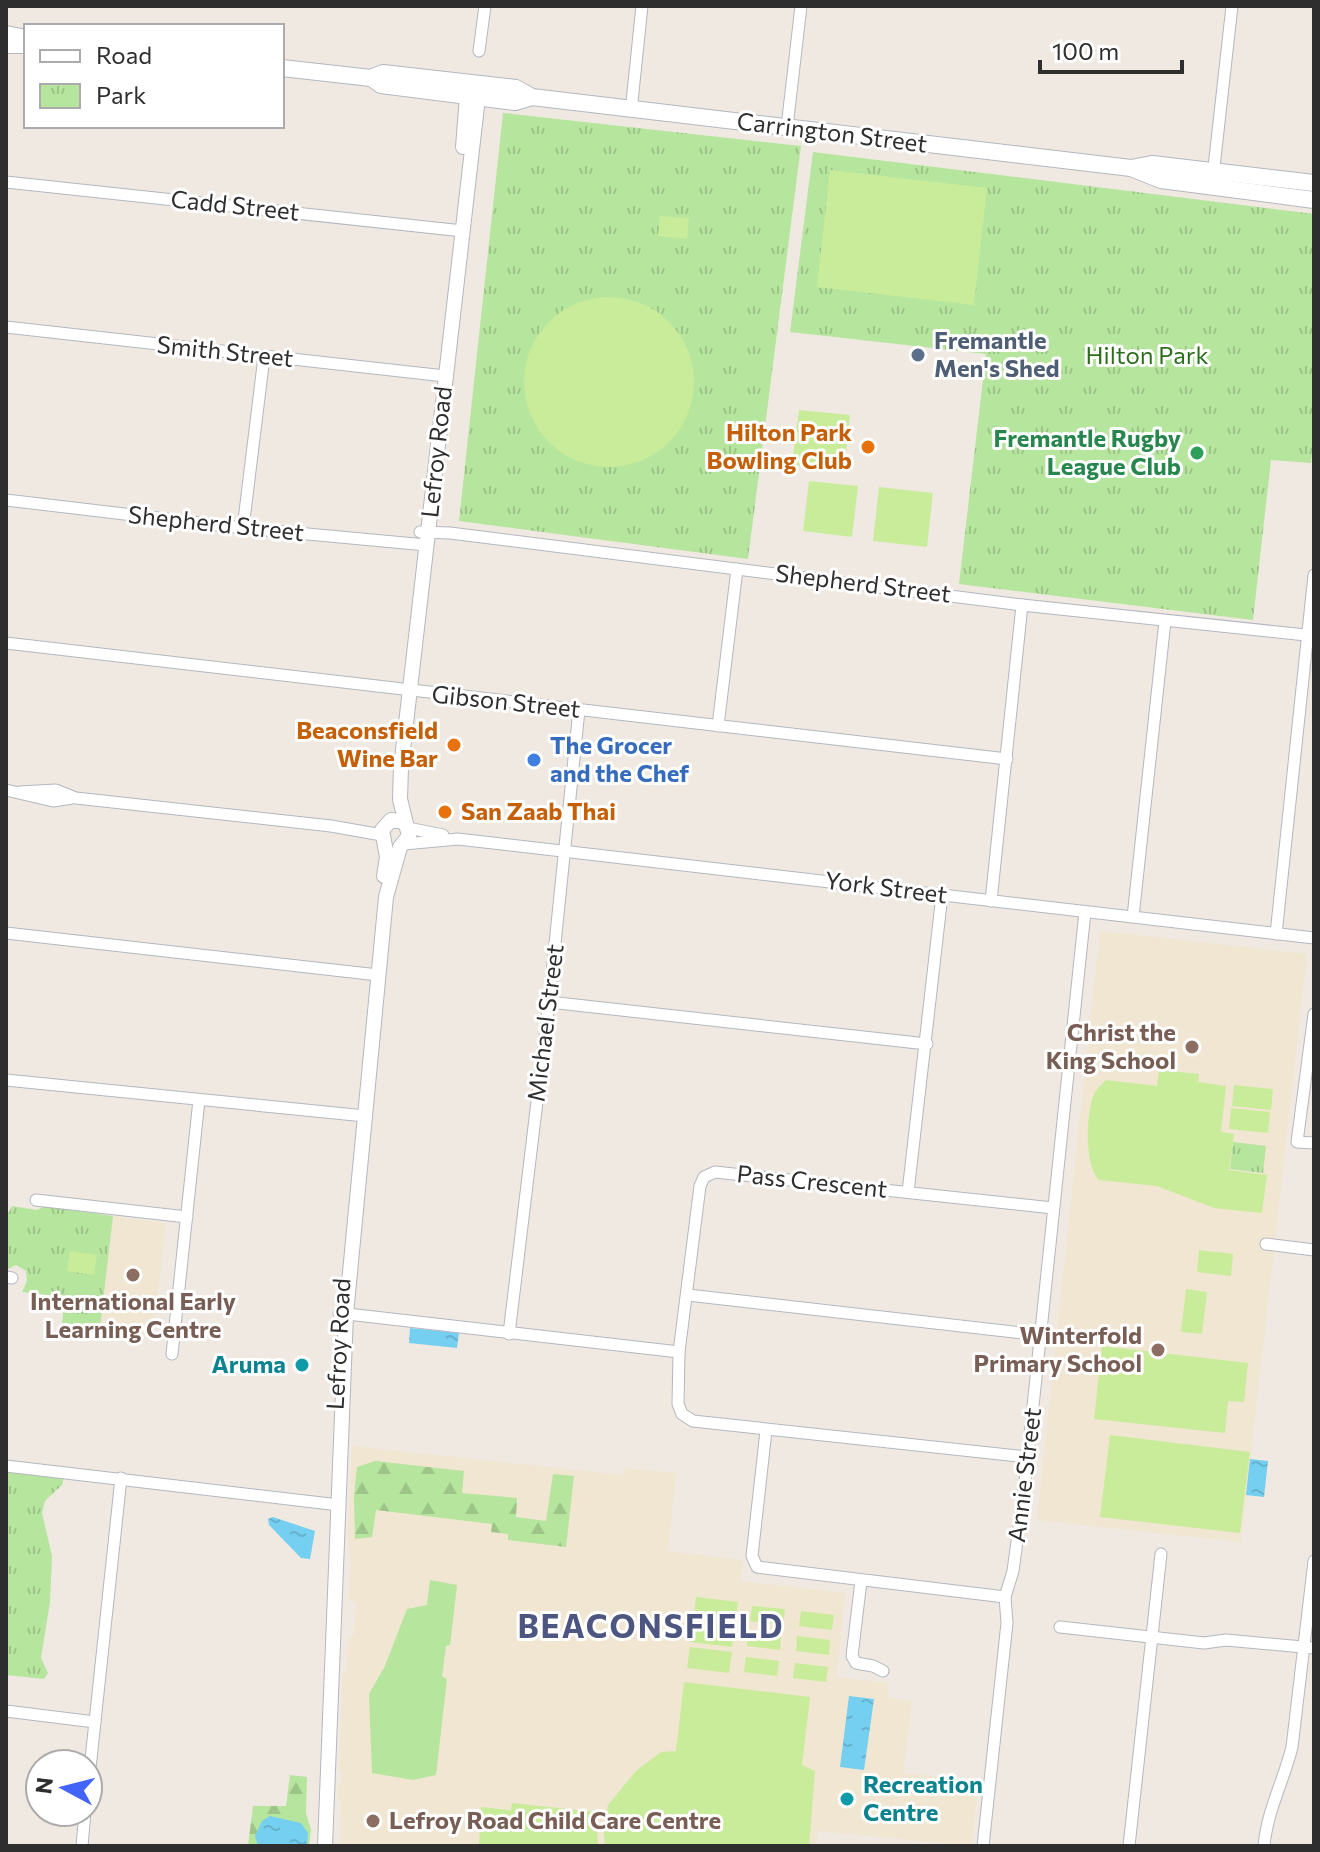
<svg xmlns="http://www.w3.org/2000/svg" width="1320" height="1852" font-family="Commissioner,sans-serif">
<defs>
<pattern id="forest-firs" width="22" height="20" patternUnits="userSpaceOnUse" patternTransform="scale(2)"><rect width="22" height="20" fill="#b6e59e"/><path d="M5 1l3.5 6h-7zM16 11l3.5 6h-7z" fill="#9dc588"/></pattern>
<pattern id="park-tufts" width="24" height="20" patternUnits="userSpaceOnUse" patternTransform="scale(2)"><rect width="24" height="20" fill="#b6e59e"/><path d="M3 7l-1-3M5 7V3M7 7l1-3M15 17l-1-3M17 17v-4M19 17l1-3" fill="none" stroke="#9dc588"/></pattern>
<pattern id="water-ripples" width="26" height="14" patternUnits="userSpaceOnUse" patternTransform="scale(2)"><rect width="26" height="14" fill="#75cff0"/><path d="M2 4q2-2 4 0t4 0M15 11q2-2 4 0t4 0" fill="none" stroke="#66b2ce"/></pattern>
</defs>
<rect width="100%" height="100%" fill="#efe9e1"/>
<g fill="#f0e6d1">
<polygon points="1100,931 1307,954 1241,1542 1037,1520"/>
<polygon points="113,1216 166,1223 153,1334 100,1327"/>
<polygon points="352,1446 624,1475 625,1468 676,1473 668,1551 743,1560 741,1581 845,1593 837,1677 889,1683 887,1697 912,1701 903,1773 979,1781 971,1846 818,1831 816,1846 340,1846 341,1801 337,1798 338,1784 342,1783 342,1773 339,1772 343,1673 346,1673 349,1639 354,1634 356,1613 356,1603 349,1600 351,1561 348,1534"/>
</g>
<polygon fill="#b6e59e" points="430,1580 457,1585 450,1645 446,1646 442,1676 447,1679 436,1775 413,1780 372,1773 369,1694 385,1666 407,1609 427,1605"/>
<g fill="url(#forest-firs)">
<polygon points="375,1461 464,1471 462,1493 517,1498 516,1517 546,1521 553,1474 574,1476 566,1547 508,1540 508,1534 491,1532 492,1524 376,1510 372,1537 355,1539 354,1496 357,1467"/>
<polygon points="290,1775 307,1777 306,1813 311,1830 309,1846 248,1846 253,1806 286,1806"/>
</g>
<g fill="url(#park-tufts)">
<polygon points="503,113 801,146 748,559 459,521"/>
<polygon points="813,152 1314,214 1314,439 1311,463 1271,460 1253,620 959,584 986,354 790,332"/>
<polygon points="1233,1142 1266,1146 1263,1173 1230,1169"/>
<polygon points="12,1206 37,1210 45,1206 113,1216 100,1327 62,1323 65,1297 22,1292 27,1281 26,1271 16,1265 6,1270 6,1212 9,1212"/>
<polygon points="6,1471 64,1478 62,1485 45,1501 42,1513 52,1556 50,1602 41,1658 48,1673 44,1679 6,1675"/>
</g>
<g fill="#c9ec9a">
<polygon points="830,170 987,188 974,305 817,287"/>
<polygon points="660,216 689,218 687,239 658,236"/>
<circle cx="609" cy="382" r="85"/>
<polygon points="799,410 850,415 844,470 792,465"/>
<polygon points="809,481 858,486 852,537 803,531"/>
<polygon points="879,487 933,493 927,547 873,541"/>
<path d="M 1159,1070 L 1199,1074 L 1198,1082 L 1226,1086 L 1221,1132 L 1234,1134 L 1229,1170 L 1267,1175 L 1262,1213 L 1214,1208 L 1157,1186 L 1099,1180 C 1085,1166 1086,1119 1092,1100 C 1094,1091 1100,1086 1106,1080 L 1157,1086 Z"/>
<polygon points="1234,1085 1273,1089 1271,1110 1232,1106"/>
<polygon points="1231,1108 1270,1112 1268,1133 1229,1129"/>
<polygon points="1199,1250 1233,1254 1231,1276 1197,1272"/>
<polygon points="70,1251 97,1255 94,1275 67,1271"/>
<polygon points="1186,1289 1207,1292 1202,1334 1181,1332"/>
<polygon points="1102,1346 1248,1363 1244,1402 1228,1401 1225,1433 1094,1419"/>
<polygon points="1110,1435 1250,1452 1240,1533 1100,1517"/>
<polygon points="696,1597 738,1602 736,1623 694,1618"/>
<polygon points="752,1606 785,1609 783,1625 750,1621"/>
<polygon points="801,1611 834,1615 832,1630 799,1626"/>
<polygon points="692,1621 734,1627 732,1647 690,1642"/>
<polygon points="748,1631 781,1634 780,1650 747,1646"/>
<polygon points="797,1636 830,1640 829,1655 796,1651"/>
<polygon points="690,1647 732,1652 729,1673 687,1668"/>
<polygon points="746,1657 779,1661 777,1676 744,1672"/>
<polygon points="795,1663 828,1667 826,1682 793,1678"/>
<polygon points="684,1682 810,1697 802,1765 815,1771 809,1846 605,1846 603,1825 608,1805 636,1771 661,1752 676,1751"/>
<polygon points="512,1803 596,1812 598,1846 479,1846 481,1807 511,1810"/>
</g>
<g fill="url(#water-ripples)">
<polygon points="410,1328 459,1333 457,1348 409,1343"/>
<polygon points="1250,1459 1268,1461 1264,1497 1246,1495"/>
<polygon points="273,1517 315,1531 310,1559 301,1558 269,1525 268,1519"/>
<polygon points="849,1696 874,1699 864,1770 840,1767"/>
<polygon points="270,1816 301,1823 308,1833 307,1846 258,1846 255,1836 262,1821"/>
</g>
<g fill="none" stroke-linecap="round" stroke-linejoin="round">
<g stroke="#b4b7c1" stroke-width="13">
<g id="minor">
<polyline points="479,51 485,6"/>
<polyline points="631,111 642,6"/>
<polyline points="787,127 801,6"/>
<polyline points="1213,176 1232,6"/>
<polyline points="6,182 463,231"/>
<polyline points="6,327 445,376"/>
<polyline points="6,500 243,528 426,545"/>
<polyline points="243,528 264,357"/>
<polyline points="420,532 450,533 1022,605 1306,635"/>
<polyline points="6,643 1007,759"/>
<polyline points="718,726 737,569"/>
<polyline points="6,790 53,801 72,798"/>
<polyline points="20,792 56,790 76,798 331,826 382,835"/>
<polyline points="408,828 443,835"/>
<polyline points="404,844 458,839 1314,938"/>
<polyline points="991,901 1022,605"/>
<polyline points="1133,917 1165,621"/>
<polyline points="6,933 378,975"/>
<polyline points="1276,934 1314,575"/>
<polyline points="549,1002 927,1044"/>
<polyline points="1314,1014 1297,1142 1314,1143"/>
<polyline points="6,1080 365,1116"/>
<polyline points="908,1192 942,895"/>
<polyline points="36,1200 187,1217"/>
<polyline points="1266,1244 1314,1250"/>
<polyline points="6,1277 12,1278"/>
<polyline points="688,1295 1040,1335"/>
<polyline points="339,1313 679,1352"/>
<polyline points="509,1334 549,1002 579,710"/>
<polyline points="172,1354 199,1100"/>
<polyline points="766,1431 752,1556 757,1567 1005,1597"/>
<polyline points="1027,1457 693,1421 682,1414 678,1404 679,1352 700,1186 704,1177 715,1172 1053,1208"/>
<polyline points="6,1466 339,1505"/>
<polyline points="861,1581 852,1656 856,1663 873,1666 883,1671"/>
<polyline points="1060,1627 1204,1643 1226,1640 1314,1648"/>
<polyline points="6,1711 95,1722"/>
<polyline points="88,1787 121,1478"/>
<polyline points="82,1846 85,1812"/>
<polyline points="983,1846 1007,1623 1005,1597 1013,1571 1025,1482 1085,912"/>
<polyline points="1129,1846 1161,1554"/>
<path d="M 1264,1846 C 1267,1811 1284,1780 1292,1747 L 1314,1561"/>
</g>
</g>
<g stroke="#b4b7c1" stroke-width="16">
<g id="tertiary">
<polyline points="463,147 468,84"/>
<polyline points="384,876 387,857 382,830 391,820 404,822"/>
<polyline points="325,1846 346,1314 386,897 400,847 409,836 400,799 401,767 479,89"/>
</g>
</g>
<g stroke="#b4b7c1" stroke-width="18">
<g id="secondary">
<polyline points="6,34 26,38"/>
<polyline points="6,45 26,45"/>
<polyline points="282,68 371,78 383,73 516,88 532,97 1131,168 1161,180 1314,200"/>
<polyline points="371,78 381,85 515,102 532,97"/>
<polyline points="1131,168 1152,164 1314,183"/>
</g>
</g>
<use href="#minor" stroke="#fff" stroke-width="11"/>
<use href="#tertiary" stroke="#fff" stroke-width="14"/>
<use href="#secondary" stroke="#fff" stroke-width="16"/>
</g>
<circle fill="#5c6f8a" stroke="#fff" stroke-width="3" cx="918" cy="355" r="8"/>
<g fill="#e8710a" stroke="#fff" stroke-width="3">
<circle cx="868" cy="447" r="8"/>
<circle cx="454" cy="745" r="8"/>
<circle cx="445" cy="812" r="8"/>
</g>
<circle fill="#2e9e5b" stroke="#fff" stroke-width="3" cx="1197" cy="453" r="8"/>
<circle fill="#3f7fe0" stroke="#fff" stroke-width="3" cx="534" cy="760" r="8"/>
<g fill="#8d6e63" stroke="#fff" stroke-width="3">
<circle cx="1192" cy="1047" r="8"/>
<circle cx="133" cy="1275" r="8"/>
<circle cx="1158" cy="1350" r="8"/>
<circle cx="373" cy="1821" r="8"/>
</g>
<g fill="#0f9aa8" stroke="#fff" stroke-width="3">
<circle cx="302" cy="1365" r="8"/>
<circle cx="847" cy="1799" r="8"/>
</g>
<g text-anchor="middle" stroke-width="6" stroke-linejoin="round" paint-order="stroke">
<g font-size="24" fill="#2e2e2e" stroke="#fff">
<text transform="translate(832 133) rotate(7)" y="8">Carrington Street</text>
<text transform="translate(235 206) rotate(6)" y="8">Cadd Street</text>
<text transform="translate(225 352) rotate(6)" y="8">Smith Street</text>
<text transform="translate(437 452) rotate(-84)" y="8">Lefroy Road</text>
<text transform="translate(216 524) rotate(6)" y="8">Shepherd Street</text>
<text transform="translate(863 584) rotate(7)" y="8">Shepherd Street</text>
<text transform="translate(506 702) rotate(6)" y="8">Gibson Street</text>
<text transform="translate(886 888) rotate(7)" y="8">York Street</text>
<text transform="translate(546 1023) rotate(-83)" y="8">Michael Street</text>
<text transform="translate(812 1182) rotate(6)" y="8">Pass Crescent</text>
<text transform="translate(339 1344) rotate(-87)" y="8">Lefroy Road</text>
<text transform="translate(1025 1475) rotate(-83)" y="8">Annie Street</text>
</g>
<g font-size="24" font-weight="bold" fill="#4e5e75" stroke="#fff" text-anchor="start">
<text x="934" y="349">Fremantle<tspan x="934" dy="28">Men's Shed</tspan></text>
</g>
<g font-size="24" fill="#2c6e1b" stroke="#fff">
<text x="1147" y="364">Hilton Park</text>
</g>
<g font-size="24" font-weight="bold" fill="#c56008" stroke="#fff" text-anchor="end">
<text x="852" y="441">Hilton Park<tspan x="852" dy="28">Bowling Club</tspan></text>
<text x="438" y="739">Beaconsfield<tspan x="438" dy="28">Wine Bar</tspan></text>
<text x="461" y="820" text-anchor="start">San Zaab Thai</text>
</g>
<g font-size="24" font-weight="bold" fill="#27864d" stroke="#fff" text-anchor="end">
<text x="1181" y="447">Fremantle Rugby<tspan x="1181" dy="28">League Club</tspan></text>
</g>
<g font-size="24" font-weight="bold" fill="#366cbe" stroke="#fff" text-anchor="start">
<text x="550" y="754">The Grocer<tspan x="550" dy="28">and the Chef</tspan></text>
</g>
<g font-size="24" font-weight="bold" fill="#785e54" stroke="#fff" text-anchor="end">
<text x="1176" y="1041">Christ the<tspan x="1176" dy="28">King School</tspan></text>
<text x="133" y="1310" text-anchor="middle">International Early<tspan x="133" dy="28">Learning Centre</tspan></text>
<text x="1142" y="1344">Winterfold<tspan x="1142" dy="28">Primary School</tspan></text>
<text x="389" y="1829" text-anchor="start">Lefroy Road Child Care Centre</text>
</g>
<g font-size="24" font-weight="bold" fill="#0d838f" stroke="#fff" text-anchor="end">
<text x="286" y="1373">Aruma</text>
<text x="863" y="1793" text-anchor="start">Recreation<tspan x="863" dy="28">Centre</tspan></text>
</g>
<g font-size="32" font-weight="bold" letter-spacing="2" fill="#4d5680" stroke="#fff">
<text x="651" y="1638">BEACONSFIELD</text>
</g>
</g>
<rect width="1320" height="1852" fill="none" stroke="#2e2e2e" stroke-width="16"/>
<rect x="24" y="24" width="260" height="104" fill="#ffffff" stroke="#ababab" stroke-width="2"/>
<rect x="40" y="50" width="40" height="12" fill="#ffffff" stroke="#ababab" stroke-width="2"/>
<text x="96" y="64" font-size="24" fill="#2e2e2e">Road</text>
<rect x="40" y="84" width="40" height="24" fill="url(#park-tufts)" stroke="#ababab" stroke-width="2"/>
<text x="96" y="104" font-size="24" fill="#2e2e2e">Park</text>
<g transform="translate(64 1788) rotate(277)"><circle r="38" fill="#ffffff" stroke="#ababab" stroke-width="2"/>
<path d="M0-6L14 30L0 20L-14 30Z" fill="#4264fb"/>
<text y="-12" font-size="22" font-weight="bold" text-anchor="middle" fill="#2e2e2e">N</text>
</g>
<path d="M1040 60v12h142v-12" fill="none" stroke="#2e2e2e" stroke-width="4"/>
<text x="1052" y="60" font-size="24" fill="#2e2e2e" stroke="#ffffff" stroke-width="6" paint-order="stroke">100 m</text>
</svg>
